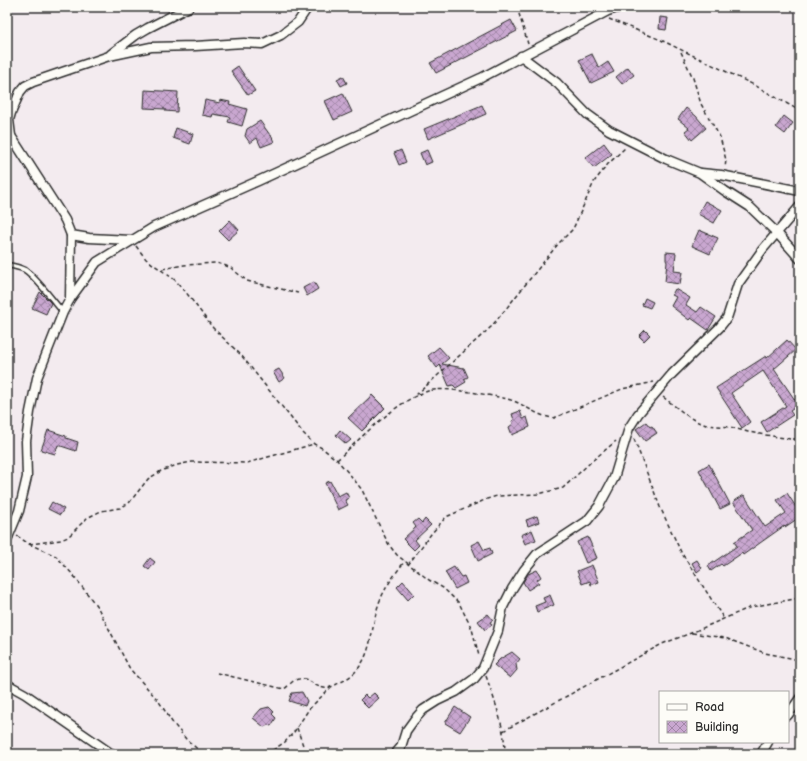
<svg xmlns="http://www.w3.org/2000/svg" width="807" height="761" font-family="'Balsamiq Sans',sans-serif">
<defs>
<pattern id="building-cross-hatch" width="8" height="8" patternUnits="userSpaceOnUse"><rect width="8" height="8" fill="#c9a7d0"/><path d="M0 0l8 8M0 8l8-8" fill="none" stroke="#a388a9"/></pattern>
</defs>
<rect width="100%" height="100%" fill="#f3ebef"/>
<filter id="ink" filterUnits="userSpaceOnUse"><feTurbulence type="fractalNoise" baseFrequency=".025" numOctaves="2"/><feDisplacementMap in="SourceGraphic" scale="8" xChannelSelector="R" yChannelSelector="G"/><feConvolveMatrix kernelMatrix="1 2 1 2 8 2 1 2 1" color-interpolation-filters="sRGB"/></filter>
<g filter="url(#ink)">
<g fill="url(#building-cross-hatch)" stroke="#2b2b2b">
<polygon points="660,17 668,18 666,30 659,29"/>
<polygon points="511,20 517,31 436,73 430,63"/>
<polygon points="592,54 599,68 608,62 614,72 591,83 579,60"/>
<polygon points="238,66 255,91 248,95 231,71"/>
<polygon points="628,67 634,75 622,84 616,77"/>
<polygon points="343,76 347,83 341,86 337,79"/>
<polygon points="145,90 178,92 177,112 165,111 165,109 144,108"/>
<polygon points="343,93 352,112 334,120 325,101"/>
<polygon points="205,100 220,103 220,100 230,102 229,104 247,109 242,126 228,122 230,117 213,114 212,117 202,115"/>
<polygon points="482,105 486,114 428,139 424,129"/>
<polygon points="686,108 696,116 706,128 692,140 685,131 689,128 678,119"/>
<polygon points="784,116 793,123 785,134 776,127"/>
<polygon points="260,121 270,135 271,135 274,142 261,147 257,138 250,143 245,136 247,129"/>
<polygon points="176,128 193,134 190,144 173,138"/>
<polygon points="604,143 612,154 594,168 585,158"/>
<polygon points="401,150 406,162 399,165 394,153"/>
<polygon points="427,150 432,162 425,165 420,153"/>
<polygon points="705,201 722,210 714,223 698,214"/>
<polygon points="230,220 239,230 228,240 219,231"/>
<polygon points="699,230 718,238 710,254 692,246"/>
<polygon points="666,252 676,253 674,271 682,272 680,284 665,282 667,262 666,260"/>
<polygon points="314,282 318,289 307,296 303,288"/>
<polygon points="675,289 690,298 686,305 697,312 701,307 716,317 708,330 691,318 689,320 671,306 676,297 672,295"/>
<polygon points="40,292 51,303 46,314 32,308"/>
<polygon points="645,298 653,302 650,308 642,305"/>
<polygon points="645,330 650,335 644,341 639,336"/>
<polygon points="787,340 796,350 774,369 795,400 800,397 800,404 790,411 793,415 767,432 761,422 786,406 763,371 731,393 750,422 742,428 716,388 766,356 767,358"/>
<polygon points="439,347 449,358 442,364 464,368 468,377 464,379 466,382 456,388 453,385 449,386 440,365 437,368 428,356"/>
<polygon points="279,369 285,378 279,382 273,372"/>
<polygon points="372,395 385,408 362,431 348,418"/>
<polygon points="520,411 523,419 527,417 530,427 512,435 509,427 513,424 512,421 514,420 512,414"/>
<polygon points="646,422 650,427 652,426 657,433 645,441 636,429"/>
<polygon points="48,430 66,436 66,438 78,442 76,451 58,445 55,454 41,450"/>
<polygon points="340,430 351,440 346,444 336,435"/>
<polygon points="709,464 730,504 720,509 699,470"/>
<polygon points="330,481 338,496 346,492 349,498 345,500 348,505 338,510 325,483"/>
<polygon points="787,493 796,507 797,506 800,510 800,517 785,527 784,526 743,555 742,553 723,566 721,564 711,571 708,566 737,546 734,542 752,530 733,502 744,495 765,527 786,513 777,500"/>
<polygon points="52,502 64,509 60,515 48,509"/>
<polygon points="537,516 539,522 528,526 526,520"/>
<polygon points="418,519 422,523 425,519 431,525 415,540 419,545 414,550 403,539 416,527 413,523"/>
<polygon points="532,530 536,540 525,544 521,535"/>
<polygon points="588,537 597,558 586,563 577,542"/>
<polygon points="479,541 484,550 490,548 492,554 478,561 471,545"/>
<polygon points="150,558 155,562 149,570 144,566"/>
<polygon points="697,560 702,568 697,572 692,563"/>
<polygon points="592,565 599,582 591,585 590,581 582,584 577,571"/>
<polygon points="454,567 461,577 464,576 467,583 455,589 445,572"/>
<polygon points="537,570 541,577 537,580 539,583 528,590 523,582 528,574"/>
<polygon points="403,581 414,594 408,600 397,587"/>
<polygon points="550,595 554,605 537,612 535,606 545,602 543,598"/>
<polygon points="488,614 493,620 490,622 492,625 485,630 478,621"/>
<polygon points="512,652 520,659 516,664 517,670 510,678 494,665 500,659"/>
<polygon points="302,692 307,701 305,706 289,701 292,693"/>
<polygon points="374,693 379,698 368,708 360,700 365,695 368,698"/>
<polygon points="269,707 274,712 272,714 276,718 271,726 268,725 264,727 253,718 261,709"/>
<polygon points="455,707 470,717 460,732 445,723"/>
</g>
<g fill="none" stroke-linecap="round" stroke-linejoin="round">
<g stroke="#2b2b2b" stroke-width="7">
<path id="service" d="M 7,265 C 13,266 19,267 25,270 C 37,278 52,300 63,312"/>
</g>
<g stroke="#2b2b2b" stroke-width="11">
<g id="minor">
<polyline points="111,54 136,35 148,28 189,7"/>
<polyline points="521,56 557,83 587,114 609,130 666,159 700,173 725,191 750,207 777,233 800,259"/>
<polyline points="9,133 65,220 71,235 70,299"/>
<polyline points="11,136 9,120 11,113 20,92 25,86 33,82 109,56 151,47 195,46 244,43 262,44 281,35 298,22 308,7"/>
<polyline points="701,173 721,175 800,191"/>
<polyline points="71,235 89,238 131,240"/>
<polyline points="7,540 19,511 27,477 26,441 30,412 37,378 63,312 70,299 97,262 154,227 258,181 481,78 608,11 620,7"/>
<polyline points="7,684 25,694 112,754"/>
<polyline points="788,715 800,698"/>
<polyline points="395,754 401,747 406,731 414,720 423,710 437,701 456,692 474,679 483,668 498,631 503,607 512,589 524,570 537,554 587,521 599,506 614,478 629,428 638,414 672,374 719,328 727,318 738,284 763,249 800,206"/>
<polyline points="761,754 768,742"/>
</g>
</g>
<g stroke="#2b2b2b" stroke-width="1.5" stroke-dasharray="4 3" stroke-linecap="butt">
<polyline points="517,7 528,44"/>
<polyline points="609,19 661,40 756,86 800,111"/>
<polyline points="681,52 693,78 701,104 720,137 726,160 725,168"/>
<polyline points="136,246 146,259 175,280 185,291 213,328 241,355 303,433 314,444 322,448 337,460 352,477 362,490 382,531 389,545 397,555 429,580 443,588 459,603 472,629 479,656"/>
<polyline points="162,269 184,265 216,263 224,265 231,268 247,281 298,293"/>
<polyline points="416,395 491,327 505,310 558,244 573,229 594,182 608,164 626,147"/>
<polyline points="663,397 689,417 698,422 706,425 730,427 748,432 790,439 800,439"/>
<polyline points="634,439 660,507 681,552 724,619"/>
<path d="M 337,460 C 362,437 396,401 428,391 C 443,386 491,395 507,399 C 525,403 534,416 554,418 L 622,389 L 654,382"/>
<polyline points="17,536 29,544 56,556 74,576 98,608 130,669 158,700 172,722 186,739 203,754"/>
<polyline points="29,544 61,540 68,537 87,518 101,511 120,508 129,503 148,479 161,471 177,465 192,462 247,463 314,444"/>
<polyline points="408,565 431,534 446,517 487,499 497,496 538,494 563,488 592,461 616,441"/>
<polyline points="692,633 725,638 765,653 800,660"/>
<path d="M 217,673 L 284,689 C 289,686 292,680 299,679 C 309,677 314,687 324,688 C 329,689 337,684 341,682 C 373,666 369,635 378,606 C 383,590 394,575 405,561"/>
<path d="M 486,676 C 495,702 505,727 505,754"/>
<polyline points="297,728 306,754"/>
<polyline points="503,731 662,644 691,633 751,607 800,598"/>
<polyline points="259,754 273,750 285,742 294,732 309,709 331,687"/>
</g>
<use href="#service" stroke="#fdfcf7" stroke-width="4"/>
<use href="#minor" stroke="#fdfcf7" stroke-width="8"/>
</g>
</g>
<rect width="807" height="761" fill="none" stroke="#fdfcf7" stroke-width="24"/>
<rect x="12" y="12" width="783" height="737" fill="none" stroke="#2b2b2b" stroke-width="1.5" filter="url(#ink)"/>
<rect x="659" y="691" width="130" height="52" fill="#fdfcf7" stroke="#a9a8a5"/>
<rect x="667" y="704" width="20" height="6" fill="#fdfcf7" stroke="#a9a8a5"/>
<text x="695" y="711" font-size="12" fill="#2b2b2b">Road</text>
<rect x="667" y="721" width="20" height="12" fill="url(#building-cross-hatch)" stroke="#a9a8a5"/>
<text x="695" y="731" font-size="12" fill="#2b2b2b">Building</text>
</svg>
